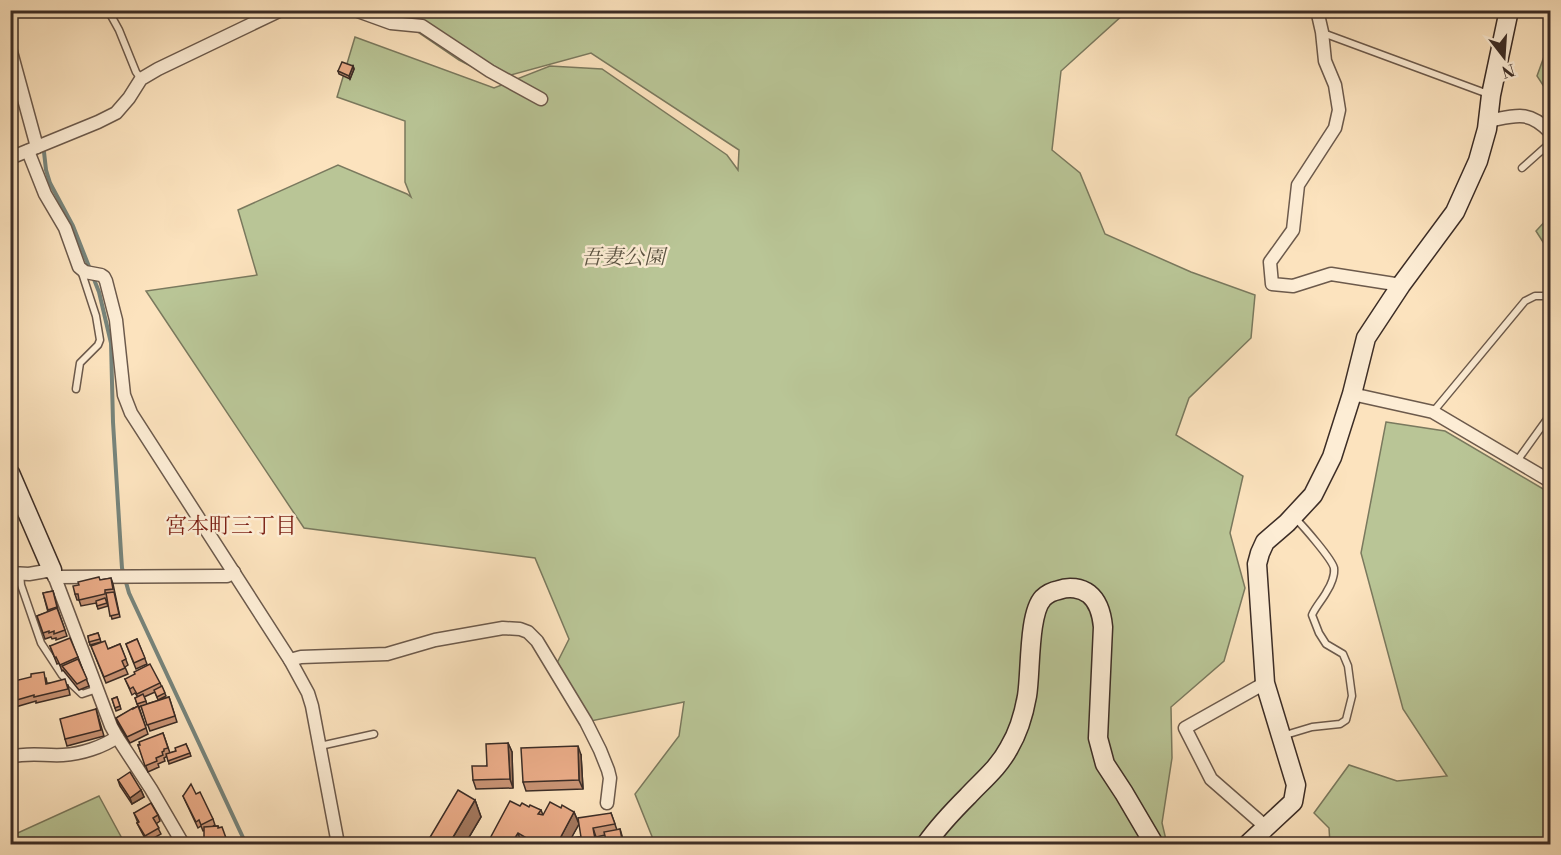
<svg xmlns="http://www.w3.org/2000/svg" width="1561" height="855" font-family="'Libre Bodoni','Noto Serif JP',serif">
<rect width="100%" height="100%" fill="#fce3be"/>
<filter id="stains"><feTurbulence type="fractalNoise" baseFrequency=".00333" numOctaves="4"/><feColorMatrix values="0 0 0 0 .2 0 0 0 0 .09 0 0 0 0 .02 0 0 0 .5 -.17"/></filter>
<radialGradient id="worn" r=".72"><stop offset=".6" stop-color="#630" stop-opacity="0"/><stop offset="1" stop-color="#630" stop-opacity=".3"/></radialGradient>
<g fill="#b9c596" stroke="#7a795e" stroke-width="1.5">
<polygon points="387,11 1124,11 1125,13 1061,71 1052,150 1080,173 1105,234 1191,272 1255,295 1251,338 1189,398 1176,435 1243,476 1230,533 1245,588 1224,661 1171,707 1172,758 1162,823 1167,844 655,844 635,794 679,736 684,702 586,722 557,663 569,639 535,558 304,528 146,291 257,275 238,210 338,165 407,194 411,197 405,182 405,121 337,97 355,37 494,88 550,66 602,69 727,155 738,170 739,150 591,53 496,79 459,60"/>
<polygon points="1550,40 1550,96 1537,76"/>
<polygon points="1550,216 1550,253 1536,231"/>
<polygon points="1386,422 1445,431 1550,493 1550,844 1330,844 1329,828 1314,813 1349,765 1397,781 1447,776 1403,709 1361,553"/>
<polygon points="99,796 125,844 11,844 11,836"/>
</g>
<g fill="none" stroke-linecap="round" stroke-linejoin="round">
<polyline stroke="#77847b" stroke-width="4" points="44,152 46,170 50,183 73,226 99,292 111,343 113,422 121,553 122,568 129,593 246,844"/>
<g stroke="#6c5a4c" stroke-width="9">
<g id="lane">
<polyline points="108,10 119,30 136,72 141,79"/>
<polyline points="1323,33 1488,94"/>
<polyline points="1522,168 1550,143"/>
<polyline points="76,389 80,363 98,345 100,340 96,316 81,270"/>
<polyline points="1433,412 1525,301 1535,296 1550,296"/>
<polyline points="1517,461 1550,415"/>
<polyline points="20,574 21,585 41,643 62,675 82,694 97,689"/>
<path d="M 1282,736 L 1312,727 L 1340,724 L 1346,720 L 1352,696 L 1348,666 L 1343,654 L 1326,644 L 1319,633 L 1312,615 C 1316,606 1323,599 1327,591 C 1331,585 1335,575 1334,568 C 1332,559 1303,526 1296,519"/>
<polyline points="320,746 374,734"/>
</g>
</g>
<g stroke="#6c5a4c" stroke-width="15">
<g id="street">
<polyline points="355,10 391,23 422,26 490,71 541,99"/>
<polyline points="1317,10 1322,32 1325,61 1335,85 1339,110 1335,128 1298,185 1293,230 1270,262 1272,284 1293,286 1331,274 1401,285"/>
<polyline points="10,48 37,147"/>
<path d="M 1488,121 C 1515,116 1528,109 1550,132"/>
<polyline points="28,151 45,194 65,228 79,267 85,272 101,275 104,277 106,281 116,320 124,395 131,413 290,660 308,693 312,706 338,844"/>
<polyline points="10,158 98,122 116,113 129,98 141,79 158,69 281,10"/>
<polyline points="1352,394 1433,412 1550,481"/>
<polyline points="10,573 29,574 52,570 111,726 117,737 151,789 183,844"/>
<polyline points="54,577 220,576 227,576 234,572"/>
<polyline points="290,660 301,657 387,654 435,640 503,628 520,629 528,632 537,641 586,722 600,750 608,770 610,778 607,803"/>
<polyline points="1265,683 1185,728 1211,779 1266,827"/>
<path d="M 10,757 C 29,752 44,756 63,755 C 81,754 103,747 117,737"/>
</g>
</g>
<g stroke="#3c2d26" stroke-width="21">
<g id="secondary">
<polyline points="10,473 52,570"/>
<path d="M 926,844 C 938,827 953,811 968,796 C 983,780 999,767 1009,748 C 1018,733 1024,713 1027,696 C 1031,673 1028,614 1043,598 C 1047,594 1054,591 1059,590 C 1069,586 1081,588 1089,594 C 1099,602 1102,616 1103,627 L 1098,738 L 1105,764 L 1124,793 L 1154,844"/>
<polyline points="1248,844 1293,802 1296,785 1265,683 1257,564 1260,553 1265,542 1287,523 1313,495 1332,457 1352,394 1366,338 1401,285 1455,212 1478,161 1487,129 1491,95 1509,10"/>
</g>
</g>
<use href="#lane" stroke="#fdedd5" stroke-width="6"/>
<use href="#street" stroke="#fdedd5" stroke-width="12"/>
<use href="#secondary" stroke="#fdedd5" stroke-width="18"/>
</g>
<g fill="#c89374" stroke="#3c2d26" stroke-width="1.5">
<polygon points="353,66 354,69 350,79 339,74 338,71"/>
<polygon points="111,578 113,584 120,617 112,619 107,600 106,601 108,606 98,609 96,603 81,606 79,600 77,600 75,594 100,580"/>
<polygon points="53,591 58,610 67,636 56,640 56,638 52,639 51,637 45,639 37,616 48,612 43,593"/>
<polygon points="98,633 101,642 90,645 88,636"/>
<polygon points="137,639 147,664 136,669 126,644"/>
<polygon points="120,644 128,665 125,667 128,674 106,683 91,646 108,649"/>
<polygon points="50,646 78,657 89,686 79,690 63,670 62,671 59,663 57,664"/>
<polygon points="46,678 47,683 68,685 70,695 36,703 36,701 12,708 10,704 10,682"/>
<polygon points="125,679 160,683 166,696 158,700 155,692 144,697 147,704 169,697 177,722 150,731 141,706 139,707 148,734 130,743 118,724 116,718 138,706 135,698 138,697 135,693 132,695"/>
<polygon points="117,697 121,709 116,711 112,699"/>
<polygon points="96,709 104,736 67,746 65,739"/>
<polygon points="163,733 170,753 176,751 186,744 191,756 169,764 167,755 166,757 164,758 165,761 158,764 159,767 148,772 138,745"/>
<polygon points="508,743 512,752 513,788 476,789 473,780"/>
<polygon points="581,755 583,789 526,791 523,782"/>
<polygon points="118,780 141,790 144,797 132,804 120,786"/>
<polygon points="196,794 213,819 215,825 213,826 218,826 219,828 203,831 201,826 198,828 183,796"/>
<polygon points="475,800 481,817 465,844 431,844 429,839"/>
<polygon points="520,806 541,810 543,815 561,808 574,812 579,824 571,838 581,837 611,813 617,830 620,829 623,839 605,835 596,837 598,844 487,844"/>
<polygon points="134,813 158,815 160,821 156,824 161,834 147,842 140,829 137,823 138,823"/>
</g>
<g fill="#a3785e" stroke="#3c2d26" stroke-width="1.5">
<polygon points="353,66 354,69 350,79 349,76"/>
<polygon points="508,743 512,752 513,788 510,779"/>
<polygon points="578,746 581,755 583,789 579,780"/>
<polygon points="141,790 144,797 132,804 130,798"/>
<polygon points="475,800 481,817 465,844 449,844"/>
<polygon points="574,812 579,824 568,844 557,844"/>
<polygon points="593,828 596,837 598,844 596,844"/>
<polygon points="518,833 522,844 511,844"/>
</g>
<g fill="#e9ab87" stroke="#3c2d26" stroke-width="1.5">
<polygon points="342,62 353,66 349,76 338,71"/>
<polygon points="99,577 100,580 111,578 113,589 105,590 105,594 79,600 78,594 75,594 73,586 79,585 78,582"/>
<polygon points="53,591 57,607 48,610 43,593"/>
<polygon points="114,592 119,614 110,616 106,593"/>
<polygon points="105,598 107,603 97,606 96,601"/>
<polygon points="57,608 65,630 54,634 54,631 49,633 49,631 43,633 37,616"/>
<polygon points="98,633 100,639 89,642 88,636"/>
<polygon points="70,638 78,657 60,665 56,657 55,658 50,646"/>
<polygon points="137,639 145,658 134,663 126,644"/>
<polygon points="105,641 108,649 120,644 126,659 122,661 125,668 104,677 91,646"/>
<polygon points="78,659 87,679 77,684 62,666"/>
<polygon points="150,664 160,683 137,694 133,687 130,689 125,679 135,674 134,672"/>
<polygon points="44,672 46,684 65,679 68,689 34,697 34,695 10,702 10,682 31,677 31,674"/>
<polygon points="162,686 165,693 157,697 154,690"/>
<polygon points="143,694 146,701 137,704 135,698"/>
<polygon points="117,697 120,706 115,708 112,699"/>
<polygon points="169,697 175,716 147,725 141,706"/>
<polygon points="138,706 146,728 127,737 116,718 133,708 133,709"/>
<polygon points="96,709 101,730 65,739 60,719"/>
<polygon points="163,733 168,748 164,749 164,751 162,752 163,755 156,758 157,761 145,766 138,745 140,745 139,742"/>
<polygon points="508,743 510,779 473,780 472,766 487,766 486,744"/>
<polygon points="186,744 190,753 168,761 166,754 176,751 175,748"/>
<polygon points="578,746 579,780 523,782 521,748"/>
<polygon points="130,772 141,790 130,798 118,780"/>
<polygon points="191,784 196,794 200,792 213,819 201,825 199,820 196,822 183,796"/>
<polygon points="458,790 475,800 449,844 439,844 429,839"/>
<polygon points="510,801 520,806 522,803 529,807 530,805 541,810 538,814 543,815 550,802 561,808 562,805 574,812 557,844 552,844 544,840 542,844 527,844 530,840 518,833 511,844 487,844"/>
<polygon points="151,803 158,815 153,818 159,828 145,836 137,823 139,822 134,813"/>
<polygon points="611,813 615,824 593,828 596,844 567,844 566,839 581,837 578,818"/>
<polygon points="218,826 218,828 222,827 226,838 226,844 204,844 204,827"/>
<polygon points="620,829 623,844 607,844 604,832"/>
<polygon points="171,839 173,844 154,844"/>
</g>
<g text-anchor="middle" stroke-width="5" stroke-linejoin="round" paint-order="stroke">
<g font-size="21" font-style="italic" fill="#5b5342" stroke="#fdedd5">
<text x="623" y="264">吾妻公園</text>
</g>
<g font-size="22" fill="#7a1f14" stroke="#fdedd5">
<text x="231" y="533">宮本町三丁目</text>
</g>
</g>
<rect width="1561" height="855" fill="none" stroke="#fce3be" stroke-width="36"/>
<rect x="12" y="12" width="1537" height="831" fill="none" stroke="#3c2d26" stroke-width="3"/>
<rect x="18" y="18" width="1525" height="819" fill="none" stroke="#3c2d26" stroke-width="1.5"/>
<g transform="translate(1504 57) rotate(163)" stroke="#fdedd5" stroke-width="4.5" paint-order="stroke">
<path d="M0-4.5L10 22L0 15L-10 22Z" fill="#3c2d26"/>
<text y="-9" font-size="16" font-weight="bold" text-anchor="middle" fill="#3c2d26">N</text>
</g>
<rect width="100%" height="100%" filter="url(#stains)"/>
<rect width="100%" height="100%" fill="url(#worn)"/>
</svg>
